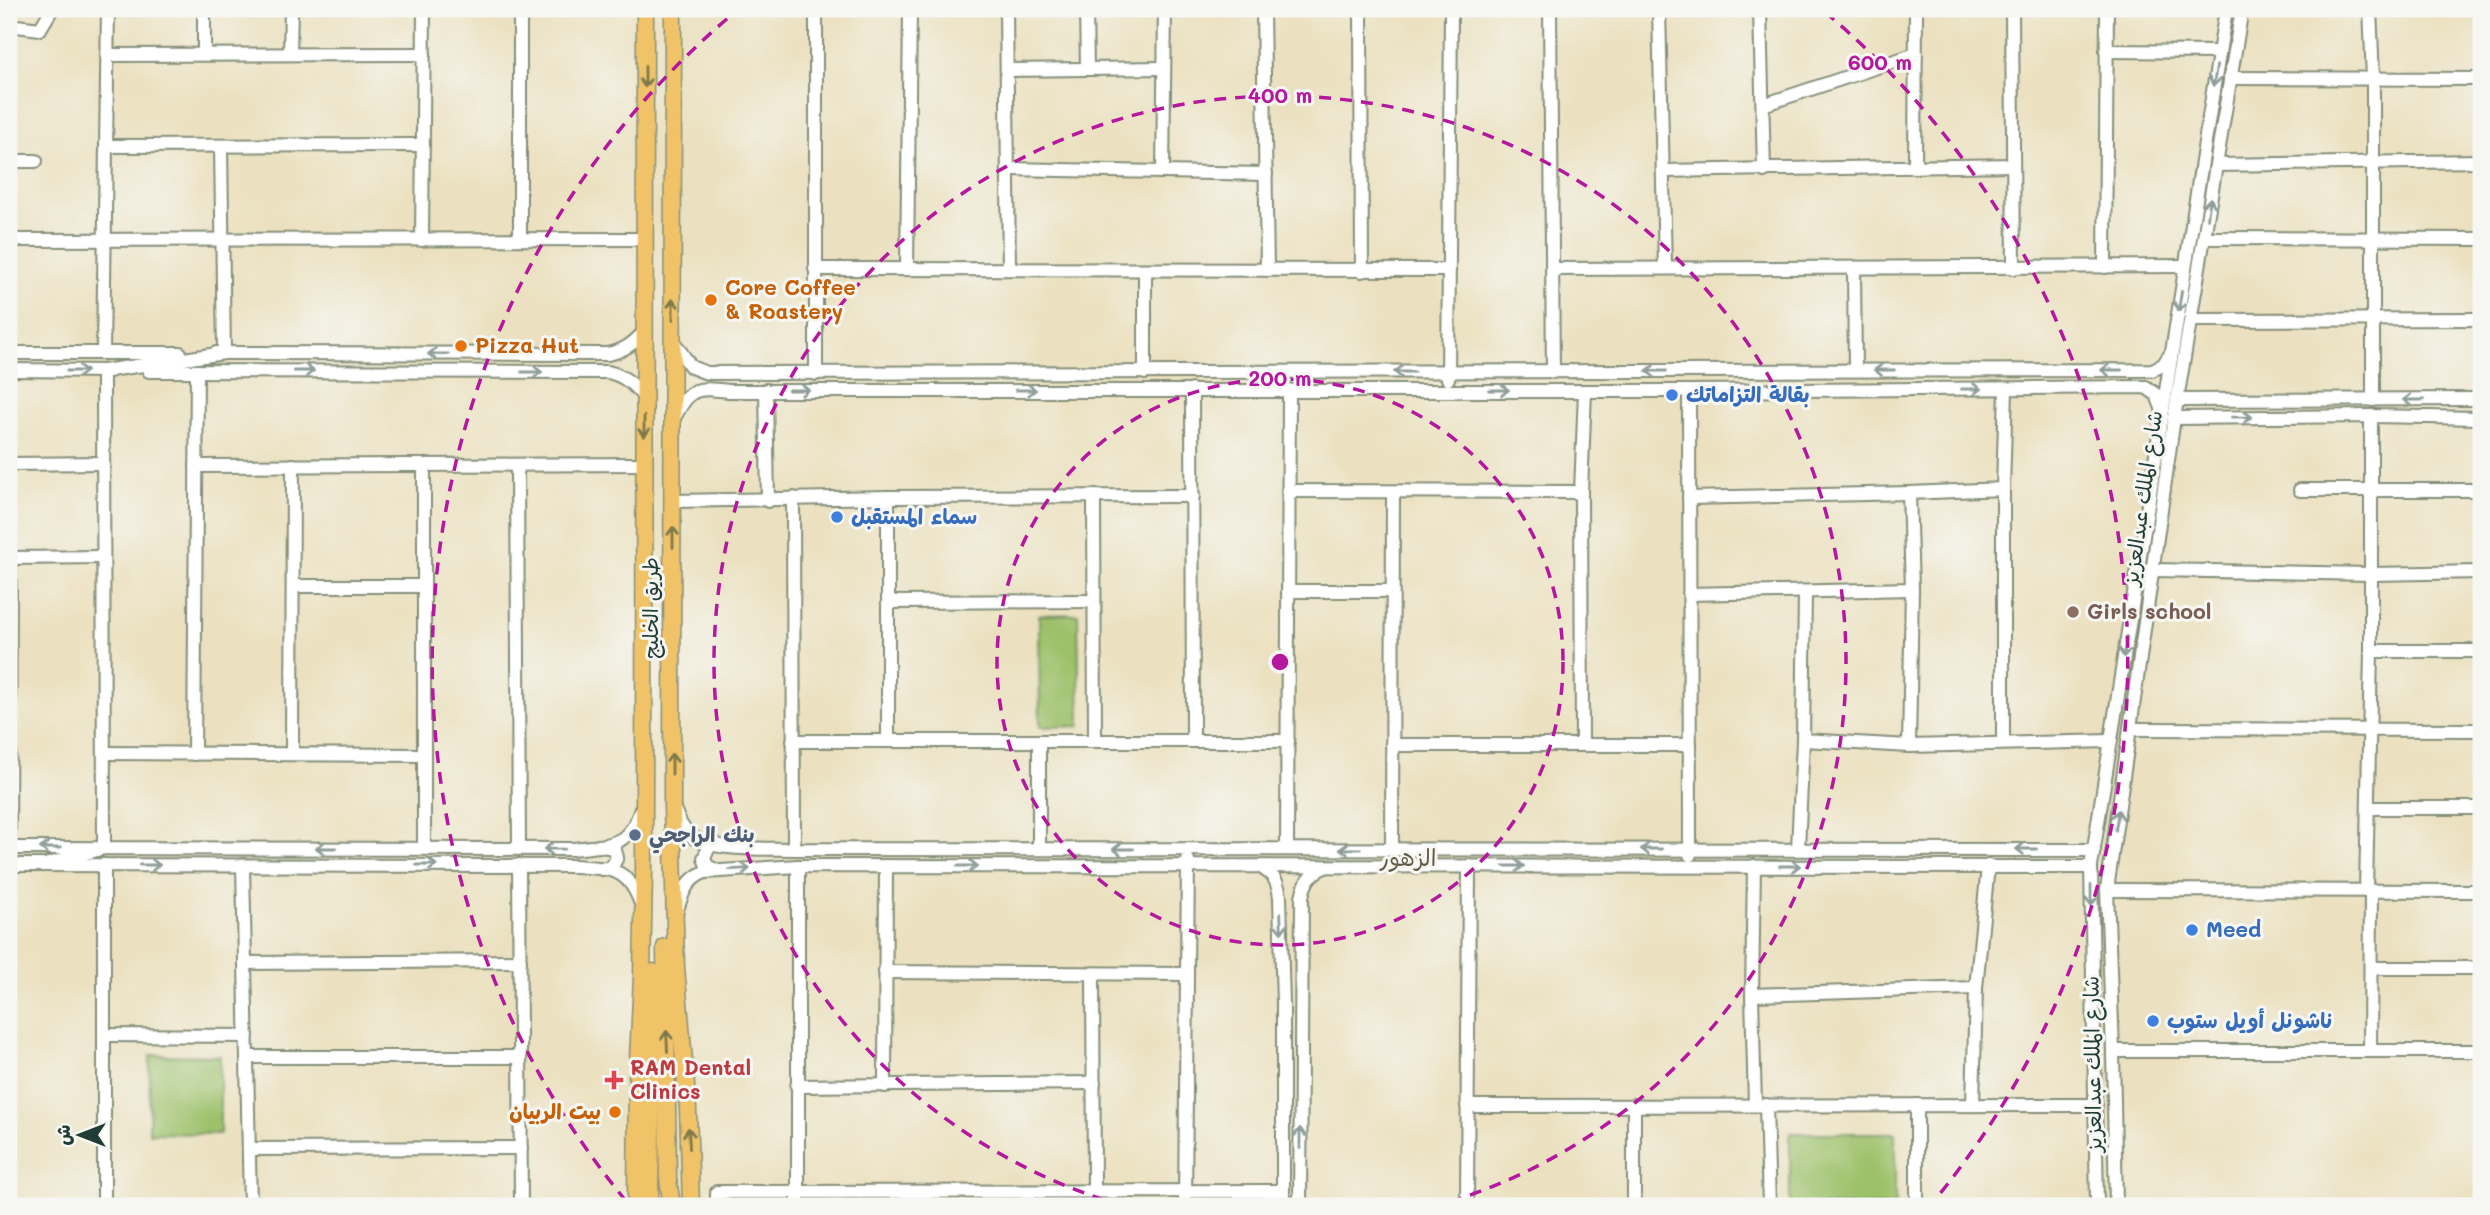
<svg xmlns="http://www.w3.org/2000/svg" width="2490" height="1215" font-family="Mali,'Playpen Sans Arabic',sans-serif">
<rect width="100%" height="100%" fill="#f6f6f2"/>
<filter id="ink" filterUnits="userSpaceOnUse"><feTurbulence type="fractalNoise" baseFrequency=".0143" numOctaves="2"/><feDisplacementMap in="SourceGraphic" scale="14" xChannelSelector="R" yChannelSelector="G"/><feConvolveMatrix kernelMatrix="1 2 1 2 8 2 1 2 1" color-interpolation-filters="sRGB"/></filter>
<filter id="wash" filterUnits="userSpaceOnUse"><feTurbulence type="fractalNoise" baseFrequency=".00686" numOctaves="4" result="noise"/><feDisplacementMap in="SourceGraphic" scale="28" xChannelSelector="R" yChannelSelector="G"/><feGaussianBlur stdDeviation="1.57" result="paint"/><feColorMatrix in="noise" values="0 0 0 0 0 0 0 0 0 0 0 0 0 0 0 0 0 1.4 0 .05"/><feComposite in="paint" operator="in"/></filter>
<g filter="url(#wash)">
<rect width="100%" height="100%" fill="#ebe1c0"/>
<g fill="#9dc16b" stroke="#5e7f50" stroke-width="2">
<polygon points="1078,614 1080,726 1040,727 1039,615"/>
<polygon points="150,1055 220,1056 220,1134 149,1133"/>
<rect x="1790" y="1133" width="105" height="73"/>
</g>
</g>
<g filter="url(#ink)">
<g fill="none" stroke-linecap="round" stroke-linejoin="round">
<g stroke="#858f7a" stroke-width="16">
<g id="minor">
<polyline points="1006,9 1009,269"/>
<polyline points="1086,9 1087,69"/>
<polyline points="1263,9 1267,270"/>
<polyline points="1361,9 1362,271"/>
<polyline points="1550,9 1553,372"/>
<polyline points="1659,9 1665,268"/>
<polyline points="1760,9 1764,171"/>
<polyline points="2012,9 2014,268"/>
<polyline points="2370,9 2373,78 2373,400"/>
<polyline points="9,25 40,29 52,9"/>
<polyline points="2106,51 2219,52"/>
<polyline points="204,54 204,9"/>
<polyline points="290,54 291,9"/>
<polyline points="107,55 424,54"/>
<polyline points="1007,70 1164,68"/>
<polyline points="2230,78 2481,79"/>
<polyline points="1763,105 1916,54"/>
<polyline points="106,146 423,145"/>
<polyline points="9,161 36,161"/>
<polyline points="2216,165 2481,161"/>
<polyline points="1915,167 1916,9"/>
<polyline points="1008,169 1266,174"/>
<polyline points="1663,171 2013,165"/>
<polyline points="1163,172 1165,9"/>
<polyline points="2205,238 2481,239"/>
<polyline points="520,239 520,9"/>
<polyline points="9,240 646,239"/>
<polyline points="422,240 424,9"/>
<polyline points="2105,267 2107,9"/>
<polyline points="907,268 910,9"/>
<polyline points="1854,268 1855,370"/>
<polyline points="815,269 1449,270"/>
<polyline points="1553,269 2185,266"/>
<polyline points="1145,270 1145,373"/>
<polyline points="2191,320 2481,319"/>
<polyline points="673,341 691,367 707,373 2152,370 2163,365 2172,352"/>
<polyline points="9,353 180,353"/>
<polyline points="103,353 108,9"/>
<path d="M 216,353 L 607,354 C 624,351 633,344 645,331"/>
<polyline points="9,370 110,371"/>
<path d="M 149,371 L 608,372 C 625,376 633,384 644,397"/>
<polyline points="816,374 816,9"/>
<polyline points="1448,379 1451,9"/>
<polyline points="766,390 768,501"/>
<polyline points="1192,390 1193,740"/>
<polyline points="1689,391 1690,855"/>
<polyline points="2177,400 2481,399"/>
<polyline points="2174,418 2371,416 2481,418"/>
<path d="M 673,420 C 690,388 693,387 729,391 L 1689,391 L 2146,387 L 2157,395 L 2162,408"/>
<polyline points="9,464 103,463"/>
<polyline points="517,465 519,848"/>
<polyline points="196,466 644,464"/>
<polyline points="2300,490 2481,490"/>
<polyline points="1288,491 1581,492"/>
<polyline points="1909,493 1912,589 1909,746"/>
<polyline points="1094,496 1095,741"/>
<polyline points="888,497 888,740"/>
<polyline points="793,498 794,849"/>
<polyline points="1689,498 1909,493 2003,489"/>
<polyline points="673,501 888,497 1193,496"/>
<polyline points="9,558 103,557"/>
<polyline points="2153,570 2371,574 2481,572"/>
<polyline points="293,586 424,586"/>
<polyline points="1288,591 1392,591"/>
<polyline points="1805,592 1803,740 1909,746 2110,741"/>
<polyline points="1689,594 1912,589"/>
<polyline points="888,602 1094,601"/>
<polyline points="2371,651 2481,651"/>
<polyline points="2130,729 2481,730"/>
<polyline points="793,741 1288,741"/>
<polyline points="1039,742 1039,849"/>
<polyline points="2003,743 2003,489 2006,389"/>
<polyline points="1392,745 1690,745"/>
<polyline points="1582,745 1581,492 1585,391"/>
<polyline points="104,753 424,755"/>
<polyline points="194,754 197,371"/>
<polyline points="292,754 293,465"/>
<polyline points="2369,808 2481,808"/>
<path d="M 675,811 C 678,820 682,829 690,835 C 711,852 766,848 794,849 L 2094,850"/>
<polyline points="716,844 709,847 704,858 707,866 716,870"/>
<polyline points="601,846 614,848 617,857 612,867 602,869"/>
<path d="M 9,848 L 573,849 C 609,844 628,849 641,809"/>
<polyline points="9,848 10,558"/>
<polyline points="424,848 424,465"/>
<polyline points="1287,849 1289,390"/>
<polyline points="1392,849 1393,492"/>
<polyline points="1798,849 1803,740"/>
<path d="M 9,865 L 575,866 C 611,869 628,867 641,904"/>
<polyline points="45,865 104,848 103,371 224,353 221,146"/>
<polyline points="243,865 250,1206"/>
<polyline points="519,865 521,1206"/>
<polyline points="1754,866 1752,995 1755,1105"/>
<path d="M 1260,867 C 1274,874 1278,882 1280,897 L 1283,1004 L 1283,1206"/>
<polyline points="2107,890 2481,891"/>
<polyline points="2366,891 2371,651 2371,416"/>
<path d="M 677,910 C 682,893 687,879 705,872 L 798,866 L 2091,867"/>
<polyline points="245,963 520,961"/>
<polyline points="2371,968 2481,968"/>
<polyline points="885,972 1186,974"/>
<polyline points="1093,974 1094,1191"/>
<polyline points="1752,995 1976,988"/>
<polyline points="104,1035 247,1036"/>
<polyline points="2113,1051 2481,1051"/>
<polyline points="2370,1051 2371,891"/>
<polyline points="247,1057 520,1057"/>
<polyline points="797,1086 1094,1083"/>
<polyline points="885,1086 886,866"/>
<polyline points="1634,1105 1634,1206"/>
<polyline points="1766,1105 1769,1206"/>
<polyline points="1917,1105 1917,1206"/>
<polyline points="1973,1105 1976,988 1988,866"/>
<polyline points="1467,1106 2096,1105"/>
<polyline points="249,1149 521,1148"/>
<polyline points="104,1206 104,865"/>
<polyline points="717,1206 717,1192 1283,1191"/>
<polyline points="798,1206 798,866"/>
<polyline points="1185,1206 1188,860"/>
<path d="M 1300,1206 L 1302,897 C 1305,882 1310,873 1325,867"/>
<polyline points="1467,1206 1469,866"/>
<polyline points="2097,1206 2091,867 2226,9"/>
<polyline points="2116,1206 2113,1051 2107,890 2174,418 2242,9"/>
</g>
</g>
<g stroke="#858f7a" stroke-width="19">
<g id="major">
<polyline points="673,9 672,805 676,967 688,1109 691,1206"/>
<polyline points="665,947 668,1179 672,1206"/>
<polyline points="636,1206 637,1081 642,977 644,872 645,9"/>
<polyline points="650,1206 653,972"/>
</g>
</g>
<use href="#minor" stroke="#fff" stroke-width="12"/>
<use href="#major" stroke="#f1c369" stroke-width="16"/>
</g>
<defs><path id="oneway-shaft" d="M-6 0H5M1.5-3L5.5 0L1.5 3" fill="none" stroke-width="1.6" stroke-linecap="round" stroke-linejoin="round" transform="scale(1.75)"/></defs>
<g stroke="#8f9e9a">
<use href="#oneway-shaft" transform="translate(2215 76) rotate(99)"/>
<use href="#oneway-shaft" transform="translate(2209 208) rotate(-82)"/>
<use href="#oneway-shaft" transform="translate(2180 301) rotate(99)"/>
<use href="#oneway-shaft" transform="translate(438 354) rotate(-180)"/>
<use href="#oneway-shaft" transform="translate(1884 370) rotate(180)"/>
<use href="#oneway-shaft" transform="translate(2111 370) rotate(180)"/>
<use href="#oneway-shaft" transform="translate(77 371)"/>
<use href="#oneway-shaft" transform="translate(304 371)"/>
<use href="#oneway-shaft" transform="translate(1656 371) rotate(180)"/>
<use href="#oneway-shaft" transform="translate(532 372)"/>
<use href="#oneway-shaft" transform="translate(1404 372) rotate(180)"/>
<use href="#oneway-shaft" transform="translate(1971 389)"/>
<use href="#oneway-shaft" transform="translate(799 390)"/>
<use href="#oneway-shaft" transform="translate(1026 390)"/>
<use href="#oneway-shaft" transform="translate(1499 390)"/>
<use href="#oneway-shaft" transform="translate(2413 400) rotate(180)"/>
<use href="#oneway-shaft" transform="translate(2242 417) rotate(-1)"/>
<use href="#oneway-shaft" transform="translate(2125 647) rotate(99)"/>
<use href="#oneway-shaft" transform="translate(2117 820) rotate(-82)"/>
<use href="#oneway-shaft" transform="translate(50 848) rotate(180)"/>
<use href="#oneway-shaft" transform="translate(326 848) rotate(180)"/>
<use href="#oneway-shaft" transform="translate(554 849) rotate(-179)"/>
<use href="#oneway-shaft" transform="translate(1123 849) rotate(180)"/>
<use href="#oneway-shaft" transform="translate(1350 849) rotate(180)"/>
<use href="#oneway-shaft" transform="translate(1651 849) rotate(180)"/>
<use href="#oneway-shaft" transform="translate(2026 849) rotate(-180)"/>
<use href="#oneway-shaft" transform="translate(150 865)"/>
<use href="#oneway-shaft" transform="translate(427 865)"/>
<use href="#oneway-shaft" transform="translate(968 866)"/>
<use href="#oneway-shaft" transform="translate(1514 866)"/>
<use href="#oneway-shaft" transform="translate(1790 866)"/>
<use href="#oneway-shaft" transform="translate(740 869) rotate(-3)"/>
<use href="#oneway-shaft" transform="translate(2091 896) rotate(90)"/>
<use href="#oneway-shaft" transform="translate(1281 923) rotate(88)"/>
<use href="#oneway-shaft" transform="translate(1300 1138) rotate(-90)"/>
</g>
<g stroke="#7d794c">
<use href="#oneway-shaft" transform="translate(645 77) rotate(90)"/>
<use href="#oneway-shaft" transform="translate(673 309) rotate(-90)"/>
<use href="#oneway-shaft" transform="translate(644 427) rotate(90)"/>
<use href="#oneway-shaft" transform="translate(673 537) rotate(-90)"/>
<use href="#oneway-shaft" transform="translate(672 764) rotate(-90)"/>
<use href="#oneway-shaft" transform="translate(667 1041) rotate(-93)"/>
<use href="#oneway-shaft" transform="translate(689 1138) rotate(-93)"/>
</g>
</g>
<g fill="none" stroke="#b5179e" stroke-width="3.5" stroke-dasharray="12 9">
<circle cx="1280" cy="662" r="283"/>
<path d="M1124 1206A566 566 0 1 1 1436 1206"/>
<path d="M626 1201A848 848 0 0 1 735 12M1825 12A848 848 0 0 1 1934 1201"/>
</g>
<g fill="#e8710a" stroke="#f6f6f2" stroke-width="2.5">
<circle cx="711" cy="300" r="7"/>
<circle cx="461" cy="346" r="7"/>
<circle cx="615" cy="1112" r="7"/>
</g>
<g fill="#3f7fe0" stroke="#f6f6f2" stroke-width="2.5">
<circle cx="1672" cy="395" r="7"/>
<circle cx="837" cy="517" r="7"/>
<circle cx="2192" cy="930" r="7"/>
<circle cx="2153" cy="1021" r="7"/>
</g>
<circle fill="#8d6e63" stroke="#f6f6f2" stroke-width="2.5" cx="2073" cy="612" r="7"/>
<circle fill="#5c6f8a" stroke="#f6f6f2" stroke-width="2.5" cx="635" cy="835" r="7"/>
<path fill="#e0444e" stroke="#f6f6f2" stroke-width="2.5" d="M610.5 1069.5h7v7h7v7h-7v7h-7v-7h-7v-7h7z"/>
<g text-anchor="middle" stroke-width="6" stroke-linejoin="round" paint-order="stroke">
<g font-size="21" font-weight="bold" fill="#c56008" stroke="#f6f6f2" text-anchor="start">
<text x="725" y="295">Core Coffee<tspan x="725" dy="24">&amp; Roastery</tspan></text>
<text x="475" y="353">Pizza Hut</text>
<text x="601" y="1119" text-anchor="end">بيت الربيان</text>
</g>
<g font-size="21" font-weight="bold" fill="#366cbe" stroke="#f6f6f2" text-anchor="start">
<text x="1686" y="402">بقالة التزاماتك</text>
<text x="851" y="524">سماء المستقبل</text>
<text x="2206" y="937">Meed</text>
<text x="2167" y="1028">ناشونل أويل ستوب</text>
</g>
<g font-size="21" fill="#1f3d34" stroke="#f6f6f2">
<text transform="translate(2143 498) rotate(-82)" y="7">شارع الملك عبدالعزيز</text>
<text transform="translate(651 608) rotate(-90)" y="7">طريق الخليج</text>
<text transform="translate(2093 1064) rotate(-91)" y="7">شارع الملك عبدالعزيز</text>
</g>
<g font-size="21" font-weight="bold" fill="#785e54" stroke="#f6f6f2" text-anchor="start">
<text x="2087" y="619">Girls school</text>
</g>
<g font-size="21" font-weight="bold" fill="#4e5e75" stroke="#f6f6f2" text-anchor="start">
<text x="649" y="842">بنك الراجحي</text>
</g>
<g font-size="21" font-weight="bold" fill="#be3a42" stroke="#f6f6f2" text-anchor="start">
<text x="630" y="1075">RAM Dental<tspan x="630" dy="24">Clinics</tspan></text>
</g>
<g font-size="23" fill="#625b48" stroke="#f6f6f2">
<text x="1408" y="866">الزهور</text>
</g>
</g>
<circle cx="1280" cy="662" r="10" fill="#b5179e" stroke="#f6f6f2" stroke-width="3.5"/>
<g font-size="21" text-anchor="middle" font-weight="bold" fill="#b5179e" stroke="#f6f6f2" stroke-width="6" stroke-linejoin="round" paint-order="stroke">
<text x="1880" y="70">600 m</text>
<text x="1280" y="103">400 m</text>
<text x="1280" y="386">200 m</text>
</g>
<rect width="2490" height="1215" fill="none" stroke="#f6f6f2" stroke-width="35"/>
<g transform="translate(80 1135) rotate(270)" stroke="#f6f6f2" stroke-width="5" paint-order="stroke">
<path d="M0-5L12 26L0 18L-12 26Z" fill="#1f3d34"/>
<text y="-10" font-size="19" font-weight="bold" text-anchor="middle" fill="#1f3d34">ش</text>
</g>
</svg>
